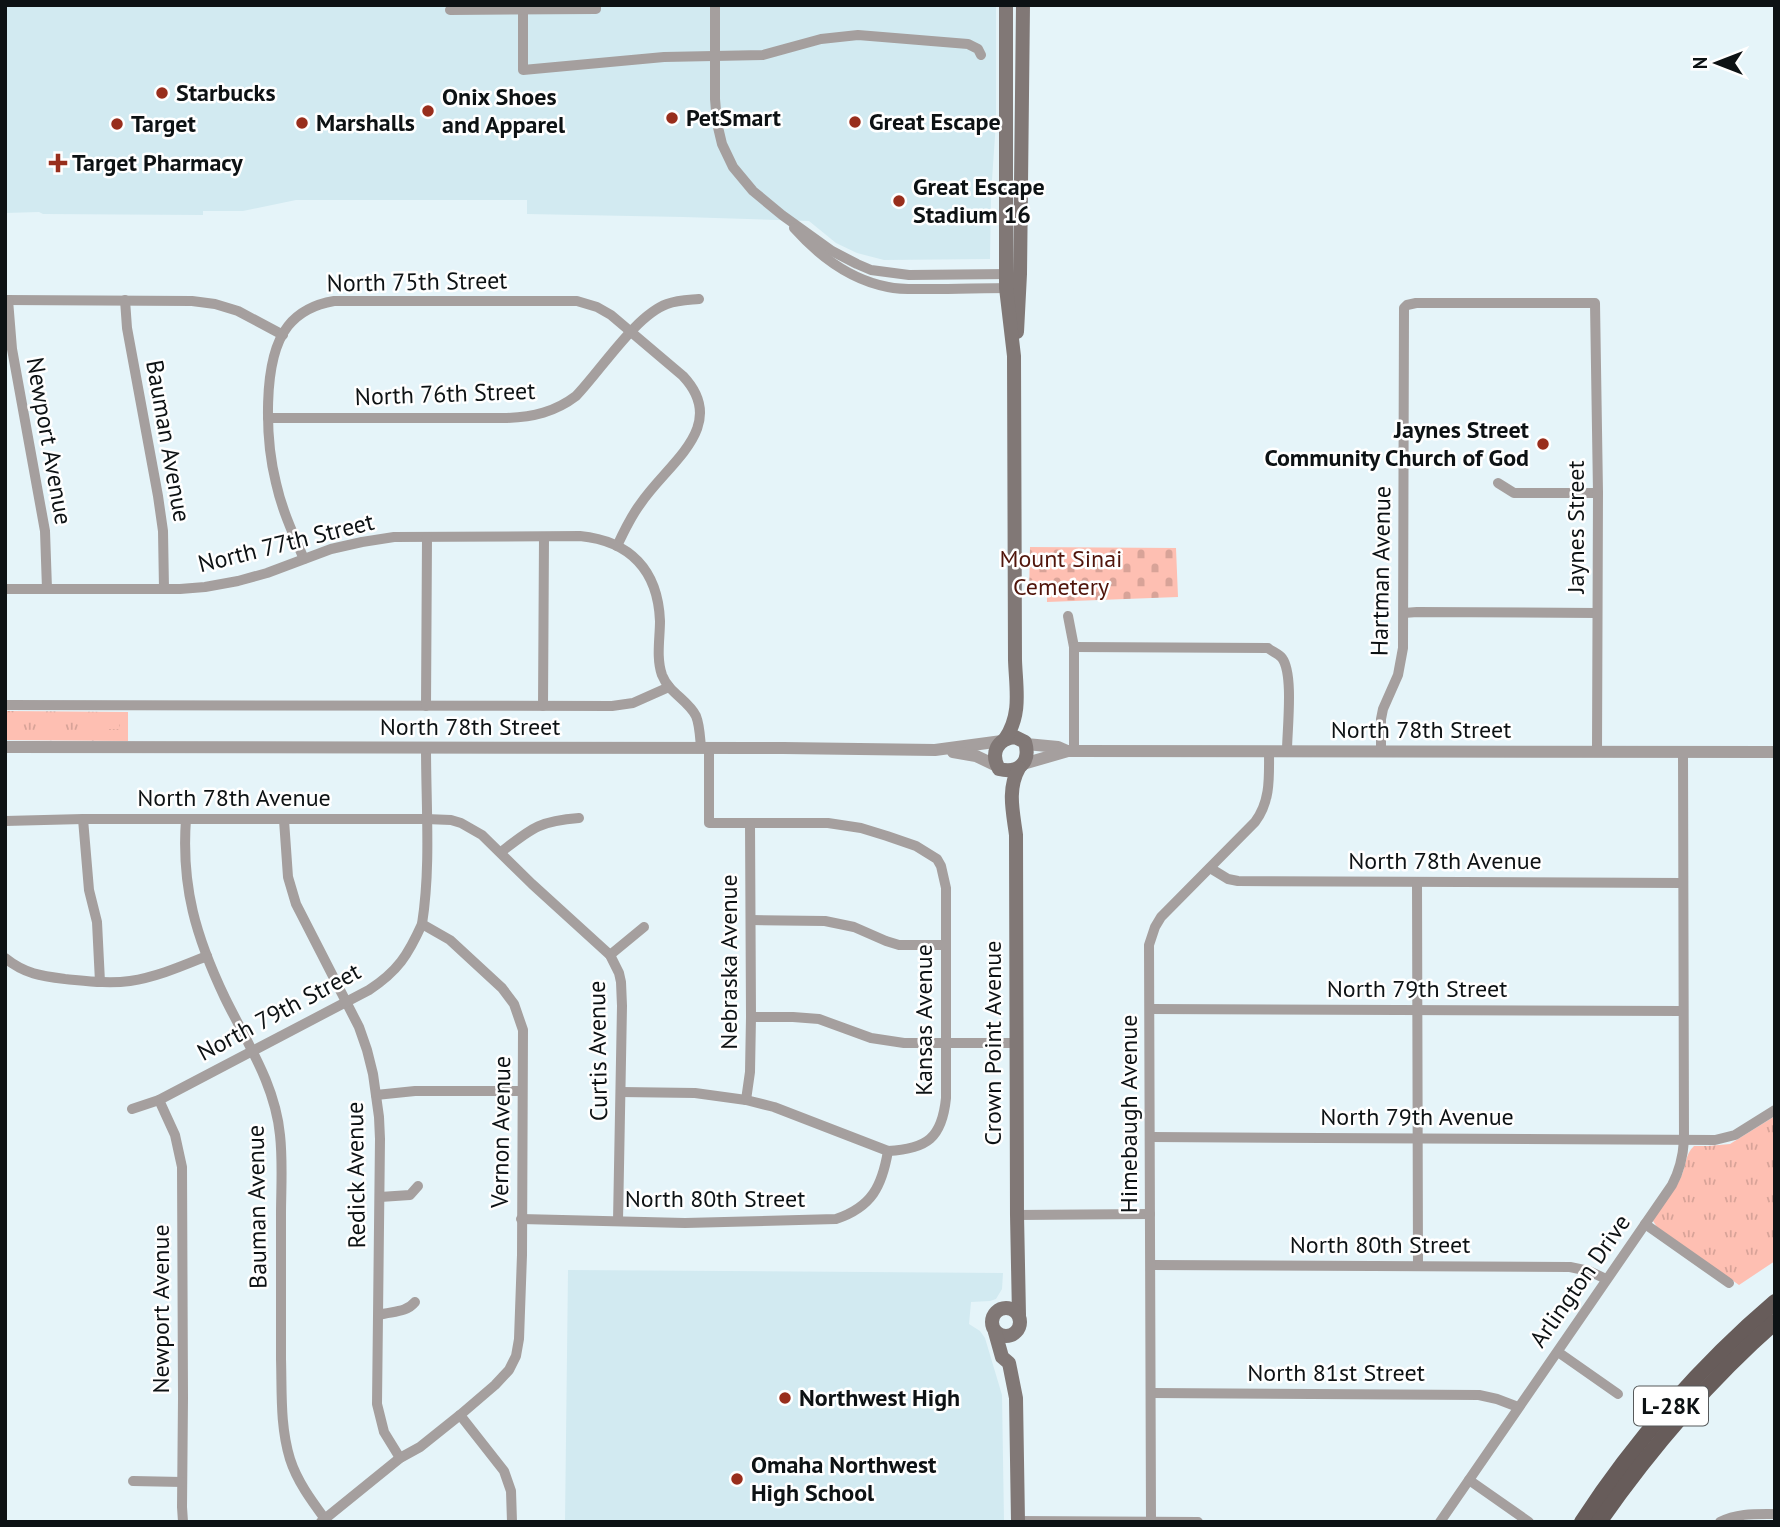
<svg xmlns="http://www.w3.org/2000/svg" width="1780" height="1527" font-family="'PT Sans',sans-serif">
<defs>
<pattern id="grass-tufts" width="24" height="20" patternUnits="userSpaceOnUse" patternTransform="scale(1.75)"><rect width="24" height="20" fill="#febfb2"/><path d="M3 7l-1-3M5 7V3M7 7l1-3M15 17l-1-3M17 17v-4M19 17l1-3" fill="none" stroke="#d8a398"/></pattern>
<pattern id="cemetery-stones" width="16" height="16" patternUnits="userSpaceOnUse" patternTransform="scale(1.75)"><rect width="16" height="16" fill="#febfb2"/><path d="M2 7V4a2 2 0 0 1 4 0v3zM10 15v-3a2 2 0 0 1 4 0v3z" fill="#d8a398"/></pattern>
</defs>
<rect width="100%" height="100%" fill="#e5f4f9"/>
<g fill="#d2eaf1">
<polygon points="5,5 996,5 996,122 991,194 990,259 884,260 857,253 836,243 809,221 683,217 527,214 527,200 296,200 243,211 203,211 203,215 43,214 39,212 5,213"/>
<polygon points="568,1270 1003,1273 1002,1289 996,1299 990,1301 971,1302 969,1324 980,1331 985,1338 1002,1395 1004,1522 565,1522"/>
</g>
<g fill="url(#grass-tufts)">
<polygon points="5,711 128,712 128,741 5,740"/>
<path d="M 1775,1116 L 1775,1261 L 1739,1285 L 1657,1227 L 1653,1221 C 1660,1205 1674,1193 1681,1177 C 1686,1166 1685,1154 1694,1146 L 1708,1146 L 1730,1144 Z"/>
</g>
<polygon fill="url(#cemetery-stones)" points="1030,547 1176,548 1178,597 1047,602 1047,595 1029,595"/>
<rect fill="#febfb2" x="95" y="715" width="24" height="14"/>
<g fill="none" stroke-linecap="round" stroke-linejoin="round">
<g stroke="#a59f9e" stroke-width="10">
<polyline points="523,5 523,70 664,57 763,55 821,39 858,35 968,44 978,49 981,55"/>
<polyline points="715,5 715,99 717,123 722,144 733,167 753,191 782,215 832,251 857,264 871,270 909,275 1009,274"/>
<polyline points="450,10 596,9 596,5"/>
<path d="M 794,228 C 819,256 851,280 888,287 C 902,290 917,289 931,289 C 958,289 985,288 1012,288"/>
<polyline points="5,300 192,301 215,304 238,311 283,335"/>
<polyline points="8,300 12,349 45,531 47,589"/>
<polyline points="125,300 127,328 158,496 163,531 164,589"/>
<path d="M 268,418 L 507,418 C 533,417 555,412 576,396 C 601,370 636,315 667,304 C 678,300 689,300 699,299"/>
<polyline points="1498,483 1514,493 1598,493"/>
<path d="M 304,559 C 293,534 282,510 276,483 C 266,443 261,360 288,326 C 300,311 316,304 334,301 L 577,301 L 597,307 L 611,315 L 683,376 C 730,426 668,463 641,503 C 631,516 624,531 617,546"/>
<path d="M 5,589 L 180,589 L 205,587 L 238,581 L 267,573 L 331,549 L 362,542 L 394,537 L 580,536 C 630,541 658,570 660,621 C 660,638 656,658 662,675 C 669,693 688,700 696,716 C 700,726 700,738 701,748"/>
<polyline points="1404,613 1417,612 1597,613"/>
<polyline points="1068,616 1074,647 1074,751"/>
<path d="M 1074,647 L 1268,648 C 1271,651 1279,654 1282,658 C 1294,674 1287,730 1287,751"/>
<polyline points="5,705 612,706 633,703 669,687"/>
<polyline points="426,706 427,537"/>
<polyline points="543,706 544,537"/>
<polyline points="1381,750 1381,719 1383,709 1398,675 1403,648 1404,308 1407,305 1416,303 1595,303 1598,493 1597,751"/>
<polyline points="83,819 89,890 97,922 100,982"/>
<path d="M 186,819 C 181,887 196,937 225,998 C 247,1043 275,1084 280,1135 C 283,1162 281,1189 281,1215 C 281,1263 281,1311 281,1359 C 282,1393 280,1426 290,1459 C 297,1481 311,1500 325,1519"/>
<polyline points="284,820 288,877 296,904 359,1027 367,1050 373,1074 379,1117 380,1139 377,1404 384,1432 400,1458"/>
<polyline points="5,821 83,819 426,819 451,820 461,823 482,835 532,884 610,955 619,973 621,982 622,1006 618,1221"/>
<path d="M 501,852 C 532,828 539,821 579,818"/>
<polyline points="1210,868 1228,879 1238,881 1682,883"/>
<polyline points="1417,882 1418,1266"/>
<polyline points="751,920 825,921 854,927 886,941 899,945 944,945"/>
<polyline points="610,955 644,927"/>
<path d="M 5,958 C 25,974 41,976 65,979 C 87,981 108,984 130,981 C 157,977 182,966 207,956"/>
<polyline points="1150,1009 1683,1011"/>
<polyline points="751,1017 793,1017 819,1019 871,1038 904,1043 1016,1043"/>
<path d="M 621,1092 L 695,1093 L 746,1100 L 774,1107 L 888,1151 C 927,1149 942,1138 946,1098 L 946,888 L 941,866 L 937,859 L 916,846 L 887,836 L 861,828 L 828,823 L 709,823 L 709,748"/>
<polyline points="376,1095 415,1091 522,1091"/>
<polyline points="159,1100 175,1135 182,1167 183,1398 182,1507 183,1522"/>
<polyline points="746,1100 750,1072 751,1017 750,823"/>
<path d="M 132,1109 L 159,1100 L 369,990 C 398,971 408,955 422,924"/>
<polyline points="1151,1137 1715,1140 1735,1135 1775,1110"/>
<polyline points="380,1197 410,1195 418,1186"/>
<polyline points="1017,1215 1150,1214"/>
<path d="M 521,1219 L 685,1223 L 836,1219 C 872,1207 882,1186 888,1151"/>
<polyline points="1645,1224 1729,1283"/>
<polyline points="1151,1265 1570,1267 1589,1271 1606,1279"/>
<path d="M 379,1315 C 392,1311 406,1313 415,1302"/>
<polyline points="1558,1352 1618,1394"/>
<polyline points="1152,1393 1479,1395 1497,1399 1518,1407"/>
<polyline points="460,1415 504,1471 511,1491 512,1522"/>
<polyline points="1469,1480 1529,1522"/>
<polyline points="133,1481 182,1482"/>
<polyline points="1018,1521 1198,1522"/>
<path d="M 1151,1521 L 1149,945 L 1155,927 L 1161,917 L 1255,822 C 1271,801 1269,776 1269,751"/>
<path d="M 321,1522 L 400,1458 L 420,1447 L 460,1415 L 495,1385 L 509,1370 L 516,1356 L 519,1339 L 522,1255 L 523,1030 L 514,1004 L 502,988 L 450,940 L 422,924 C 431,867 426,806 426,748"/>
<path d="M 1440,1522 L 1672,1185 C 1680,1170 1683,1157 1684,1140 L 1683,752"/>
<path d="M 1720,1522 C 1737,1513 1756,1514 1775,1514"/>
</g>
<g stroke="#a59f9e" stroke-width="12">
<polyline points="1026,744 1058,747 1067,751"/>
<polyline points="5,747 783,748 935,750 1002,741"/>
<polyline points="953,752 976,756 997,766"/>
<polyline points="1023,764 1068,751 1074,751 1775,752"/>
</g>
<g stroke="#817876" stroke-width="14">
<polyline points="1017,332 1020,274 1023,5"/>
<path d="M 1015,737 L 1025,742 C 1031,762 1019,774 999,769 C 990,753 997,739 1015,737 Z"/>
<path d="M 1005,739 C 1022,714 1016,689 1015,660 L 1014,356 L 1006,288 L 1006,5"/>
<path d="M 1019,768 C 1007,789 1013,812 1016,835 L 1017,1215 L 1019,1315"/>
<circle cx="1006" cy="1322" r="14"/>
<polyline points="995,1332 1002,1357 1009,1363 1016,1398 1018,1522"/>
</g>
<g stroke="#675c5a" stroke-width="16">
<path d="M 1582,1522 C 1634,1442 1702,1364 1775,1302"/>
<path d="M 1599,1522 C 1650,1449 1708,1381 1775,1322"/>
</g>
</g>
<g fill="#982e1c" stroke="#fff" stroke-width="2.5">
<circle cx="162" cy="93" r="7"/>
<circle cx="428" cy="111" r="7"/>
<circle cx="672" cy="118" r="7"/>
<circle cx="855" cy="122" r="7"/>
<circle cx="302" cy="123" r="7"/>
<circle cx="117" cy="124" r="7"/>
<path d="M54.5 152.5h7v7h7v7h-7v7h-7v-7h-7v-7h7z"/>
<circle cx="899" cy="201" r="7"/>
<circle cx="1543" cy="444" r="7"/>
<circle cx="785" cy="1398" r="7"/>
<circle cx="737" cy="1479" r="7"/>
</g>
<g text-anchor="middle" stroke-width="5" stroke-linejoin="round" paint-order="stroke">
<rect fill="#fff" stroke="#56595a" stroke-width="2" x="1634" y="1386.5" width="74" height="39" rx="5"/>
<g font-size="23" font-weight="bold" fill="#0d1214">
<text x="1671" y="1414">L-28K</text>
</g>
<g font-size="24" font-weight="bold" fill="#0d1214" stroke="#fff" text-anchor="start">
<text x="176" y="101">Starbucks</text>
<text x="442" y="105">Onix Shoes<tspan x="442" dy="28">and Apparel</tspan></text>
<text x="686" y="126">PetSmart</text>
<text x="869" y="130">Great Escape</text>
<text x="316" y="131">Marshalls</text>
<text x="131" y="132">Target</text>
<text x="72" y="171">Target Pharmacy</text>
<text x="913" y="195">Great Escape<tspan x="913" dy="28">Stadium 16</tspan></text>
<text x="1529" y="438" text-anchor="end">Jaynes Street<tspan x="1529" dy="28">Community Church of God</tspan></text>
<text x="799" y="1406">Northwest High</text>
<text x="751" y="1473">Omaha Northwest<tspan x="751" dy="28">High School</tspan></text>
</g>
<g font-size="24" fill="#0d1214" stroke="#fff">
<text transform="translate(417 282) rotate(-1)" y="8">North 75th Street</text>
<text transform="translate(445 394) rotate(-2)" y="8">North 76th Street</text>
<text transform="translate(49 441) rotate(80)" y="8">Newport Avenue</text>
<text transform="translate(168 441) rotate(80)" y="8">Bauman Avenue</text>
<text transform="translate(1576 527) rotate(-90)" y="8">Jaynes Street</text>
<text transform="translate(286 543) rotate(-14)" y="8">North 77th Street</text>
<text transform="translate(1381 571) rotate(-89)" y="8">Hartman Avenue</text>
<text x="470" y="735">North 78th Street</text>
<text x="1421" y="738">North 78th Street</text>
<text x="234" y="806">North 78th Avenue</text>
<text x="1445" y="869">North 78th Avenue</text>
<text transform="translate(729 962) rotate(-90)" y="8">Nebraska Avenue</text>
<text x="1417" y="997">North 79th Street</text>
<text transform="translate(279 1012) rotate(-28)" y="8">North 79th Street</text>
<text transform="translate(924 1020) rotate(-90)" y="8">Kansas Avenue</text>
<text transform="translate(993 1043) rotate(-90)" y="8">Crown Point Avenue</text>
<text transform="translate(598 1051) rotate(-91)" y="8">Curtis Avenue</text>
<text transform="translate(1129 1114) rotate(-90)" y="8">Himebaugh Avenue</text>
<text x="1417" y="1125">North 79th Avenue</text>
<text transform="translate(501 1132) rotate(-89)" y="8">Vernon Avenue</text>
<text transform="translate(356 1175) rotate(-91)" y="8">Redick Avenue</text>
<text x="715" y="1207">North 80th Street</text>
<text transform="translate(257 1207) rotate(-91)" y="8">Bauman Avenue</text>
<text x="1380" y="1253">North 80th Street</text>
<text transform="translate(1580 1281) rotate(-55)" y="8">Arlington Drive</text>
<text transform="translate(161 1309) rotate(-90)" y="8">Newport Avenue</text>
<text x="1336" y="1381">North 81st Street</text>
</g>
<g font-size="24" fill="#50150b" stroke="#fff">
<text x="1061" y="567">Mount Sinai<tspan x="1061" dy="28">Cemetery</tspan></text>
</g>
</g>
<rect width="1780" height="1527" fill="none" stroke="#0d1214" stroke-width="14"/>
<g transform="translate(1717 63) rotate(270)" stroke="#ffffff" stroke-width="5" paint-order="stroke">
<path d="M0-5L12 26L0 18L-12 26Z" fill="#0d1214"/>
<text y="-10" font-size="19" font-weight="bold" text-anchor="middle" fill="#0d1214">N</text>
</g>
</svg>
